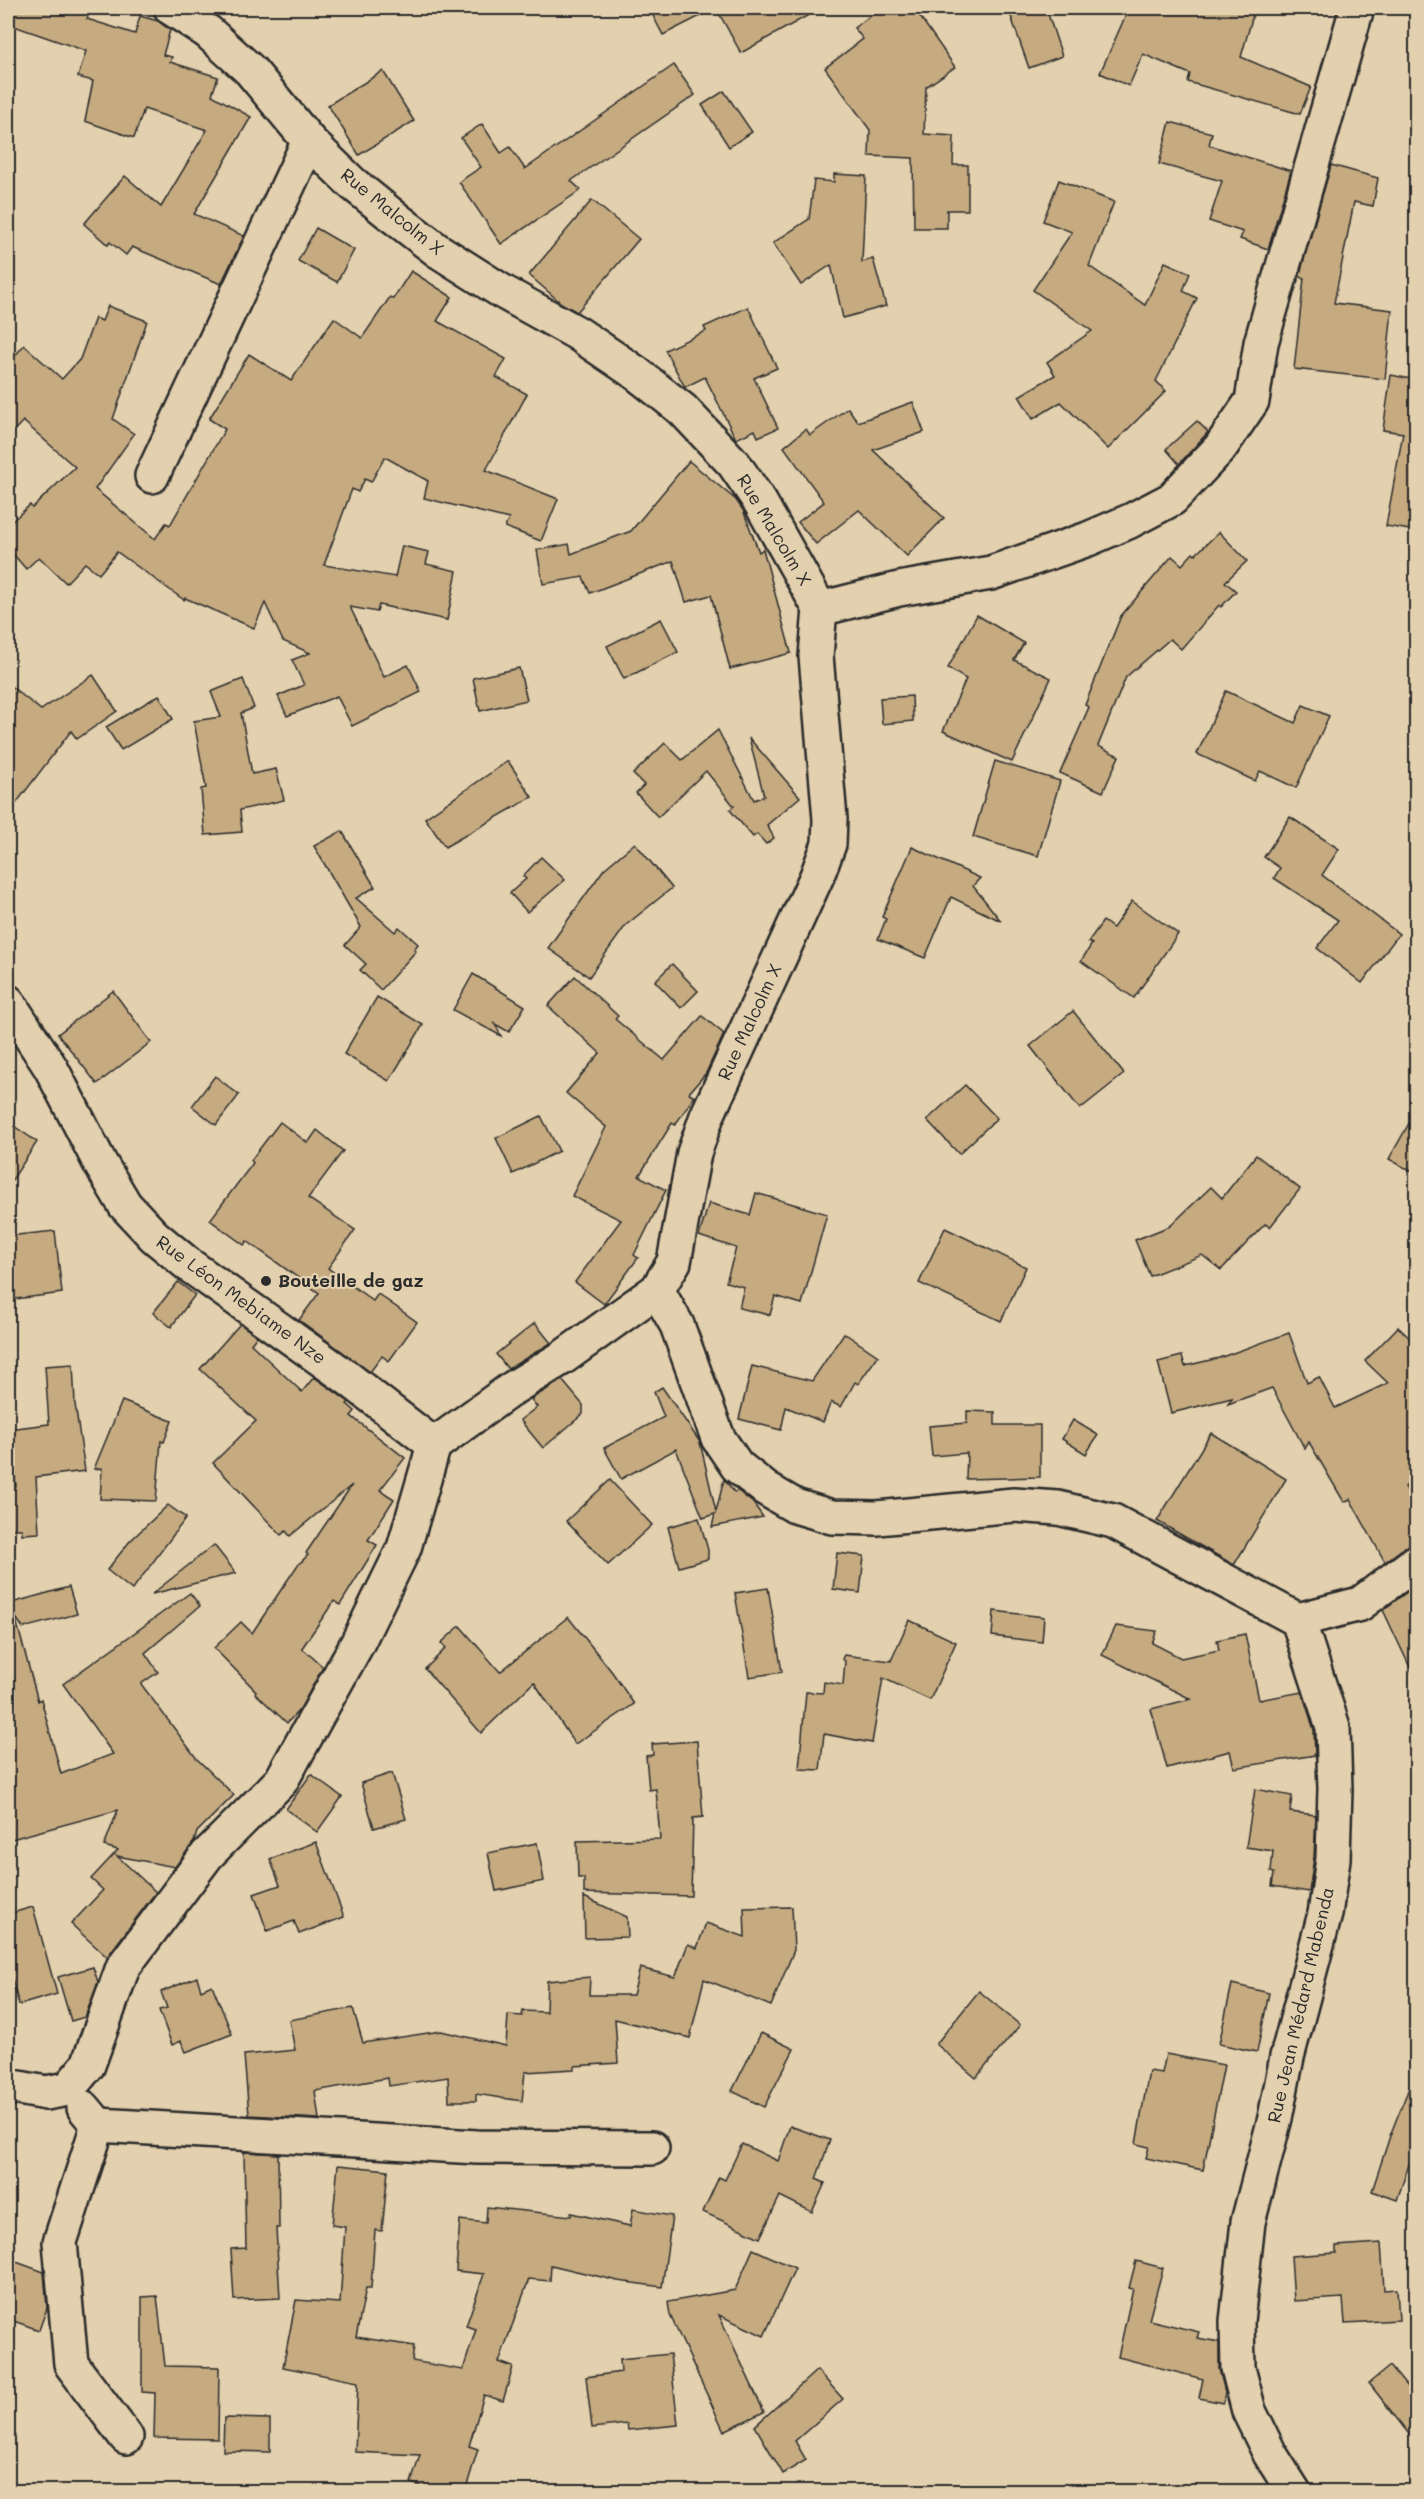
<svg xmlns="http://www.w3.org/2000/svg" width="1424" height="2499" font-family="Mali,sans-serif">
<rect width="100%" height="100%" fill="#e3d0ae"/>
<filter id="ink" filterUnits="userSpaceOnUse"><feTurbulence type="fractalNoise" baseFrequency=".0167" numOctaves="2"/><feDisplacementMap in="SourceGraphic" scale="12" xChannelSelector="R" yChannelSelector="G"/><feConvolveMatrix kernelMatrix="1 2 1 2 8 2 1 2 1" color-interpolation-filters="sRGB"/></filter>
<g filter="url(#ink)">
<g fill="#c6ab81" stroke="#2b2b2b" stroke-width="1.5">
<polygon points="8,8 91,8 87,19 135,34 140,16 158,21 170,30 163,55 172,57 170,62 218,77 212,95 251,117 194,214 244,236 221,284 132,247 126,255 110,242 108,245 84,224 125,176 161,207 207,130 144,109 134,138 85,121 93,81 78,77 86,51 8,24"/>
<polygon points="649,8 821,8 741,53 716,8 663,35"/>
<polygon points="881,8 914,8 955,67 926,87 924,134 954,136 953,165 968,165 968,210 947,210 947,228 914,228 913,158 869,156 870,130 825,68 863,39 854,28"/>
<polygon points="1008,8 1046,8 1062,56 1029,68"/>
<polygon points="1129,8 1255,8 1241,57 1311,87 1300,114 1188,82 1190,74 1143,54 1129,86 1100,73"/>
<polygon points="674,65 695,95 571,181 581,190 501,244 459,182 481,167 461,138 482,124 501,153 510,147 525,169"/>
<polygon points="383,71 414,121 359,155 328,105"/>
<polygon points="724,91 752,132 729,147 702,105"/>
<polygon points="1170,122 1212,133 1209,145 1291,171 1268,249 1240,239 1243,232 1209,221 1222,181 1159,164"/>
<polygon points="1331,165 1378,178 1373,206 1354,202 1334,303 1392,310 1385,379 1294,369 1304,278 1299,277"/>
<polygon points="834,174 866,176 862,262 873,259 886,306 843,318 831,265 801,285 773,243 809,219 814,180 834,182"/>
<polygon points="1059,180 1114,202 1089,266 1145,305 1165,262 1190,273 1183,291 1197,298 1156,381 1166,391 1108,449 1061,402 1033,419 1019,396 1055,375 1047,362 1092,331 1033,290 1072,232 1043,221"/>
<polygon points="592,200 639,239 577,312 561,303 529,275"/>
<polygon points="316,228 354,250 337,282 298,261"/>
<polygon points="411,271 452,297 437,321 506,359 496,377 527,394 486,470 558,499 541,541 505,527 509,519 424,498 428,481 385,457 371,482 365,479 358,492 352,489 324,565 395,577 402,546 429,552 426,564 457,571 447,620 379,605 377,612 350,607 384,677 408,665 421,692 352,726 337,696 287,716 278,696 304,685 292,660 310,653 283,641 265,603 254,628 185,598 184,600 117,552 99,574 85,563 66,583 39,557 26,569 8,548 8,525 30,505 32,508 75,467 23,421 8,437 8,364 24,345 62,379 80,359 95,318 102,321 108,306 147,321 113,419 134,434 95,489 155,539 166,523 170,525 225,429 209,419 249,354 291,381 334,318 362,338 390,297 393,299"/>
<polygon points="748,307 777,368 754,378 778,428 758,437 755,430 736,439 705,377 685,387 665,350 706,331 704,327"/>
<polygon points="1391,375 1416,380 1416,531 1386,526 1403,433 1383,430"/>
<polygon points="913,402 924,432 873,450 944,518 907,556 859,510 816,544 798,522 824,502 784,447 806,429 810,435 848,408 858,422"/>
<polygon points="1197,421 1208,432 1179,464 1166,449"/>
<polygon points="689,461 736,500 743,510 759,552 763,549 791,653 730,669 711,595 686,602 673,561 590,593 583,577 543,584 537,550 569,544 571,554 631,531"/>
<polygon points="1219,532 1247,561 1225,582 1236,591 1221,607 1219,605 1181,649 1170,639 1126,677 1098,746 1119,756 1103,792 1060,773 1089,707 1085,705 1121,616 1172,556 1182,565 1193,553 1195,555"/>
<polygon points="977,615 1024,643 1014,660 1051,678 1012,762 943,731 966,679 948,668"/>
<polygon points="661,619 678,652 624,679 607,646"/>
<polygon points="519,668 527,700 480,711 473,678"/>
<polygon points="93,675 117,711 77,739 71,731 8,814 8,684 41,710"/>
<polygon points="243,679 254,708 241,713 252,774 276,769 284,800 240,810 242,832 205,835 201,789 206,788 194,721 221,717 211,692"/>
<polygon points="1226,691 1295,723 1303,705 1329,716 1296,788 1260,771 1255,781 1197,754"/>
<polygon points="159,695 173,719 121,750 106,727"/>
<polygon points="912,696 913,721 882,724 880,698"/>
<polygon points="718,730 754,800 764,796 749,738 800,797 767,825 774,838 766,844 757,834 753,837 730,810 734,806 706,771 658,817 636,793 644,785 633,774 665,743 682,760"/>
<polygon points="508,761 532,797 445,847 425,818"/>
<polygon points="995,761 1060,781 1038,856 973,837"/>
<polygon points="1290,817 1339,849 1322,875 1399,934 1362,983 1317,948 1338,920 1274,878 1280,868 1264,857"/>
<polygon points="342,831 375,887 356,898 395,932 399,927 418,944 414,949 416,951 381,990 360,970 366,964 345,945 361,927 314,846"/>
<polygon points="635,843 672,888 626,925 589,977 548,948 604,869"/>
<polygon points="912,847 980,878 973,886 1001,921 951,897 925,958 878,939 886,919 882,917"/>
<polygon points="541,857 565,880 527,912 510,893 526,879 523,876"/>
<polygon points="1132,901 1178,934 1134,998 1081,961 1092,944 1088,942 1103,921 1113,928"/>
<polygon points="672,964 698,991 681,1008 655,981"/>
<polygon points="473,974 525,1006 509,1032 495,1024 501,1036 453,1010"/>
<polygon points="575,976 618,1016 615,1019 664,1060 702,1016 724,1034 706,1073 689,1093 694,1097 675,1125 672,1123 639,1176 666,1190 634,1255 638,1258 604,1304 575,1282 621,1220 572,1196 606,1127 566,1093 600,1053 548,1006"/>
<polygon points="113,991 151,1042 97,1084 58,1034"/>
<polygon points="377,997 423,1025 389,1081 344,1054"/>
<polygon points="1073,1011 1124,1074 1080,1109 1030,1046"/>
<polygon points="215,1076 239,1095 216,1125 192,1106"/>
<polygon points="965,1085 997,1118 959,1154 927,1120"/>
<polygon points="1416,1111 1416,1174 1389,1159"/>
<polygon points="541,1116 559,1151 513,1174 496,1138"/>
<polygon points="8,1122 37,1142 8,1186"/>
<polygon points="280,1122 308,1143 317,1130 343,1151 308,1198 355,1230 328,1268 373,1301 378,1294 417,1322 389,1361 382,1356 370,1372 299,1320 319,1293 247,1241 244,1245 210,1220 253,1163 251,1160"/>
<polygon points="1256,1155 1300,1189 1270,1227 1265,1224 1221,1270 1202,1255 1150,1276 1135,1240 1170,1226 1211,1187 1222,1198"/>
<polygon points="756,1193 827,1214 802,1304 775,1296 770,1315 739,1308 744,1287 726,1282 736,1248 699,1236 709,1203 750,1215"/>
<polygon points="945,1228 1026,1267 1001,1321 919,1283"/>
<polygon points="55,1231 62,1293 8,1300 8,1236"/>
<polygon points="178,1282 195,1295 171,1327 153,1313"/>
<polygon points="535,1323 551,1343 508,1369 496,1354"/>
<polygon points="240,1324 257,1336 251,1344 302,1392 314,1377 349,1402 347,1404 355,1411 351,1416 405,1458 380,1490 394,1499 368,1540 377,1545 340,1605 334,1601 302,1648 323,1667 300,1709 287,1723 255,1693 256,1691 214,1648 241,1622 252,1633 297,1566 308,1555 306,1553 352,1485 290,1536 286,1531 281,1535 213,1463 256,1421 200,1369"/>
<polygon points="1398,1327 1416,1344 1416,1476 1405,1487 1416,1507 1416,1544 1405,1547 1385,1562 1350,1499 1344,1502 1309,1442 1305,1449 1272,1388 1228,1404 1232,1398 1171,1413 1158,1362 1182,1356 1185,1366 1219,1358 1289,1333 1307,1383 1319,1377 1335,1408 1388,1383 1365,1361"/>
<polygon points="844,1333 878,1356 858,1384 855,1382 841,1407 831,1402 823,1422 786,1407 781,1430 739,1419 752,1366 812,1381"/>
<polygon points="73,1364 75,1404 85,1471 36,1477 39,1533 22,1534 22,1529 8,1529 8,1486 16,1486 8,1429 49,1424 45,1366"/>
<polygon points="562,1380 583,1405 583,1414 543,1448 520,1420 537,1407 531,1399"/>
<polygon points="662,1387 700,1442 716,1512 724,1479 734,1492 738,1491 753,1503 763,1517 712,1527 715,1514 703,1518 676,1449 621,1479 604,1448 664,1417 654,1392"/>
<polygon points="122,1401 172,1421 164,1442 161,1441 156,1501 100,1499 102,1468 94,1469"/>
<polygon points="967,1411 995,1412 995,1425 1040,1425 1040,1477 966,1479 967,1453 932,1456 929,1426 967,1423"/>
<polygon points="1073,1420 1098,1435 1086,1454 1062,1439"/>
<polygon points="1211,1433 1286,1479 1234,1565 1157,1521"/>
<polygon points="610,1480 652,1525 608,1565 566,1521"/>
<polygon points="168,1505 186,1518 132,1590 107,1570 130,1541"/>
<polygon points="699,1518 708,1550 708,1559 679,1567 668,1527"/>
<polygon points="214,1545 236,1573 152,1594"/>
<polygon points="837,1553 864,1556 860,1593 833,1589"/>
<polygon points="1416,1585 1416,1680 1383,1610"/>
<polygon points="69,1587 77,1614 23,1628 15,1616 38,1701 41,1699 61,1774 113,1754 63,1684 190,1593 200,1606 145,1653 158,1672 141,1684 197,1759 234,1795 197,1832 194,1842 175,1867 117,1856 156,1892 107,1957 71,1924 103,1890 91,1879 118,1850 104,1846 118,1810 8,1840 8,1617 15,1616 8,1604"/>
<polygon points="768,1588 782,1672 749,1677 735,1593"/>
<polygon points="994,1611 1044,1617 1042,1642 992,1636"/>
<polygon points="568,1617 612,1672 634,1704 575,1744 534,1682 481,1733 425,1669 446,1648 441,1643 460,1626 500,1672"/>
<polygon points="909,1620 956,1642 930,1700 883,1678 872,1743 824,1734 820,1770 799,1769 806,1692 823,1693 824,1682 843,1685 845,1661 842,1659 844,1655 891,1661"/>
<polygon points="1116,1626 1157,1631 1152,1643 1181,1658 1219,1650 1217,1640 1245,1634 1259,1700 1302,1692 1314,1730 1315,1755 1234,1768 1230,1751 1167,1768 1151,1709 1191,1699 1102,1655"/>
<polygon points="697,1741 703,1817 693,1818 691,1896 584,1893 584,1878 578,1878 577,1841 660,1839 656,1789 649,1790 646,1756 653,1755 652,1744"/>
<polygon points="392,1773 406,1819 374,1828 361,1783"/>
<polygon points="311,1774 342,1797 317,1832 286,1809"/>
<polygon points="1255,1789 1292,1796 1290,1812 1316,1815 1314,1857 1309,1892 1272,1886 1274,1873 1271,1872 1273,1851 1246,1847"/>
<polygon points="316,1842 344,1917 299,1934 294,1921 267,1931 254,1894 280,1885 270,1859"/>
<polygon points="537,1843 544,1881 496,1891 488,1853"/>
<polygon points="584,1897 627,1917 628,1937 585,1938"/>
<polygon points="33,1907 57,1994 19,2005 8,1964 8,1914"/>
<polygon points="792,1907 794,1950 771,2006 704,1979 690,2038 615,2019 618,2063 574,2066 574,2069 525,2072 522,2101 476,2094 476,2101 449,2101 448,2077 389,2086 388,2078 315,2091 319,2119 249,2115 244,2055 295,2050 289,2020 353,2008 363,2043 441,2031 506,2046 508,2015 522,2016 523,2011 546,2012 547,1981 590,1977 589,1995 633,1995 640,1968 675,1977 688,1944 697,1948 706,1923 745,1937 744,1908"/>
<polygon points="93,1967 98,1982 85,2017 71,2021 58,1977"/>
<polygon points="197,1977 201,1990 212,1985 232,2034 186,2052 181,2041 172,2045 159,2010 167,2008 161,1992"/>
<polygon points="1232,1984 1269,1993 1257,2052 1219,2044"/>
<polygon points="979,1991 1020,2025 976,2078 936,2044"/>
<polygon points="761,2033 794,2049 764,2107 732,2091"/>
<polygon points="1166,2054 1224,2065 1203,2170 1146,2158 1149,2147 1136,2144 1149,2071 1162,2073"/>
<polygon points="1415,2073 1416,2144 1397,2200 1372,2191 1391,2133"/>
<polygon points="790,2126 830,2140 816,2179 825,2183 812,2212 780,2196 760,2238 703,2212 719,2177 725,2180 742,2144 778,2161"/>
<polygon points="244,2152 278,2154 279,2228 276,2228 280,2298 234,2300 231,2249 246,2248"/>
<polygon points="338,2165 388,2170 382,2231 375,2230 371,2288 366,2288 356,2337 414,2346 412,2361 463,2370 476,2329 466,2326 484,2274 456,2271 460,2220 486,2223 487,2207 571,2216 571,2213 630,2226 633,2209 672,2216 662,2287 618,2281 551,2265 550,2281 529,2279 499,2362 513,2367 503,2401 484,2395 469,2446 478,2449 465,2492 438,2492 411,2483 420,2455 355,2452 358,2382 283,2367 296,2300 340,2303 345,2227 332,2225"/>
<polygon points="1381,2243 1384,2290 1397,2289 1399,2320 1345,2323 1343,2298 1294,2301 1291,2256 1336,2253 1336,2246"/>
<polygon points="753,2249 795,2268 764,2336 719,2315 764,2412 724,2431 670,2315 668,2302 735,2290"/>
<polygon points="8,2259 44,2272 47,2308 39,2330 8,2319"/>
<polygon points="1136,2261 1163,2268 1149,2320 1199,2332 1197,2338 1219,2342 1219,2369 1225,2392 1223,2403 1199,2398 1203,2379 1118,2357 1133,2289 1129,2288"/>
<polygon points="157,2296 165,2366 219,2367 218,2439 154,2438 155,2393 142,2392 142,2297"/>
<polygon points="670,2354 678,2425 628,2430 627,2424 592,2428 586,2377 621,2372 620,2359"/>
<polygon points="1390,2366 1407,2387 1416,2379 1416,2443 1369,2383"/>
<polygon points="817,2370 843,2399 795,2441 806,2460 783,2474 755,2426"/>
<polygon points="224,2418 270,2419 270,2452 223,2451"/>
</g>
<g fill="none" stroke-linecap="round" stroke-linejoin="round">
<g stroke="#2b2b2b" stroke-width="38">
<g id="minor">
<polyline points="152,476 309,141"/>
<polyline points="820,609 899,589 991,573 1088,539 1130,521 1172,499 1220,448 1252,401 1261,343 1357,8"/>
<polyline points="8,1002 51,1068 100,1163 125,1205 154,1236 189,1265 349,1379 434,1445"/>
<polyline points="657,1290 677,1325 718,1438 737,1466 766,1489 795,1506 832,1517 877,1518 1014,1505 1058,1508 1113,1521 1298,1620 1333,1727 1335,1789 1333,1859 1325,1914 1287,2057 1275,2118 1248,2222 1237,2321 1238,2368 1249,2411 1270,2454 1294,2492"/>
<polyline points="1298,1620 1360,1604 1416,1562"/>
<polyline points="8,2086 46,2093 68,2089 88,2065 123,1967 207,1855 281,1781 357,1644 404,1548 434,1445 513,1388 562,1358 657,1290 674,1262 694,1153 707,1116 817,876 829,844 830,819 816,656 820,609 760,502 734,464 683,410 636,373 577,333 503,292 437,250 394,217 352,183 309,141 250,70 208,32 171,8"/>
<polyline points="84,2108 98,2125 60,2242 71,2364 126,2437"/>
<polyline points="98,2125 477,2147 652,2148"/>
</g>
</g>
<use href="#minor" stroke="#e3d0ae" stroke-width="33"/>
</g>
</g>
<circle fill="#2b2b2b" stroke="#e3d0ae" stroke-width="2" cx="266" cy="1281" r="6"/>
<g text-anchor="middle" stroke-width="4.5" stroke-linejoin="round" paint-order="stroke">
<g font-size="18" fill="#2b2b2b" stroke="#e3d0ae">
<text transform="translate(392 212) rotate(39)" y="6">Rue Malcolm X</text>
<text transform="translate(774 530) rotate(59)" y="6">Rue Malcolm X</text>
<text transform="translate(750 1022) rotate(-65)" y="6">Rue Malcolm X</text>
<text transform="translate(241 1300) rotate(36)" y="6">Rue Léon Mebiame Nze</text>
<text transform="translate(1301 2005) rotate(-77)" y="6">Rue Jean Médard Mabenda</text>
</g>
<g font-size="18" font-weight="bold" fill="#2b2b2b" stroke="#e3d0ae" text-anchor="start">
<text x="278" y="1287">Bouteille de gaz</text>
</g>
</g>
<rect width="1424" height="2499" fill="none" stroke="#e3d0ae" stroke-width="30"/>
<rect x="15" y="15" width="1394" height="2469" fill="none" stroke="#2b2b2b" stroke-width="2" filter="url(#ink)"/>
</svg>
